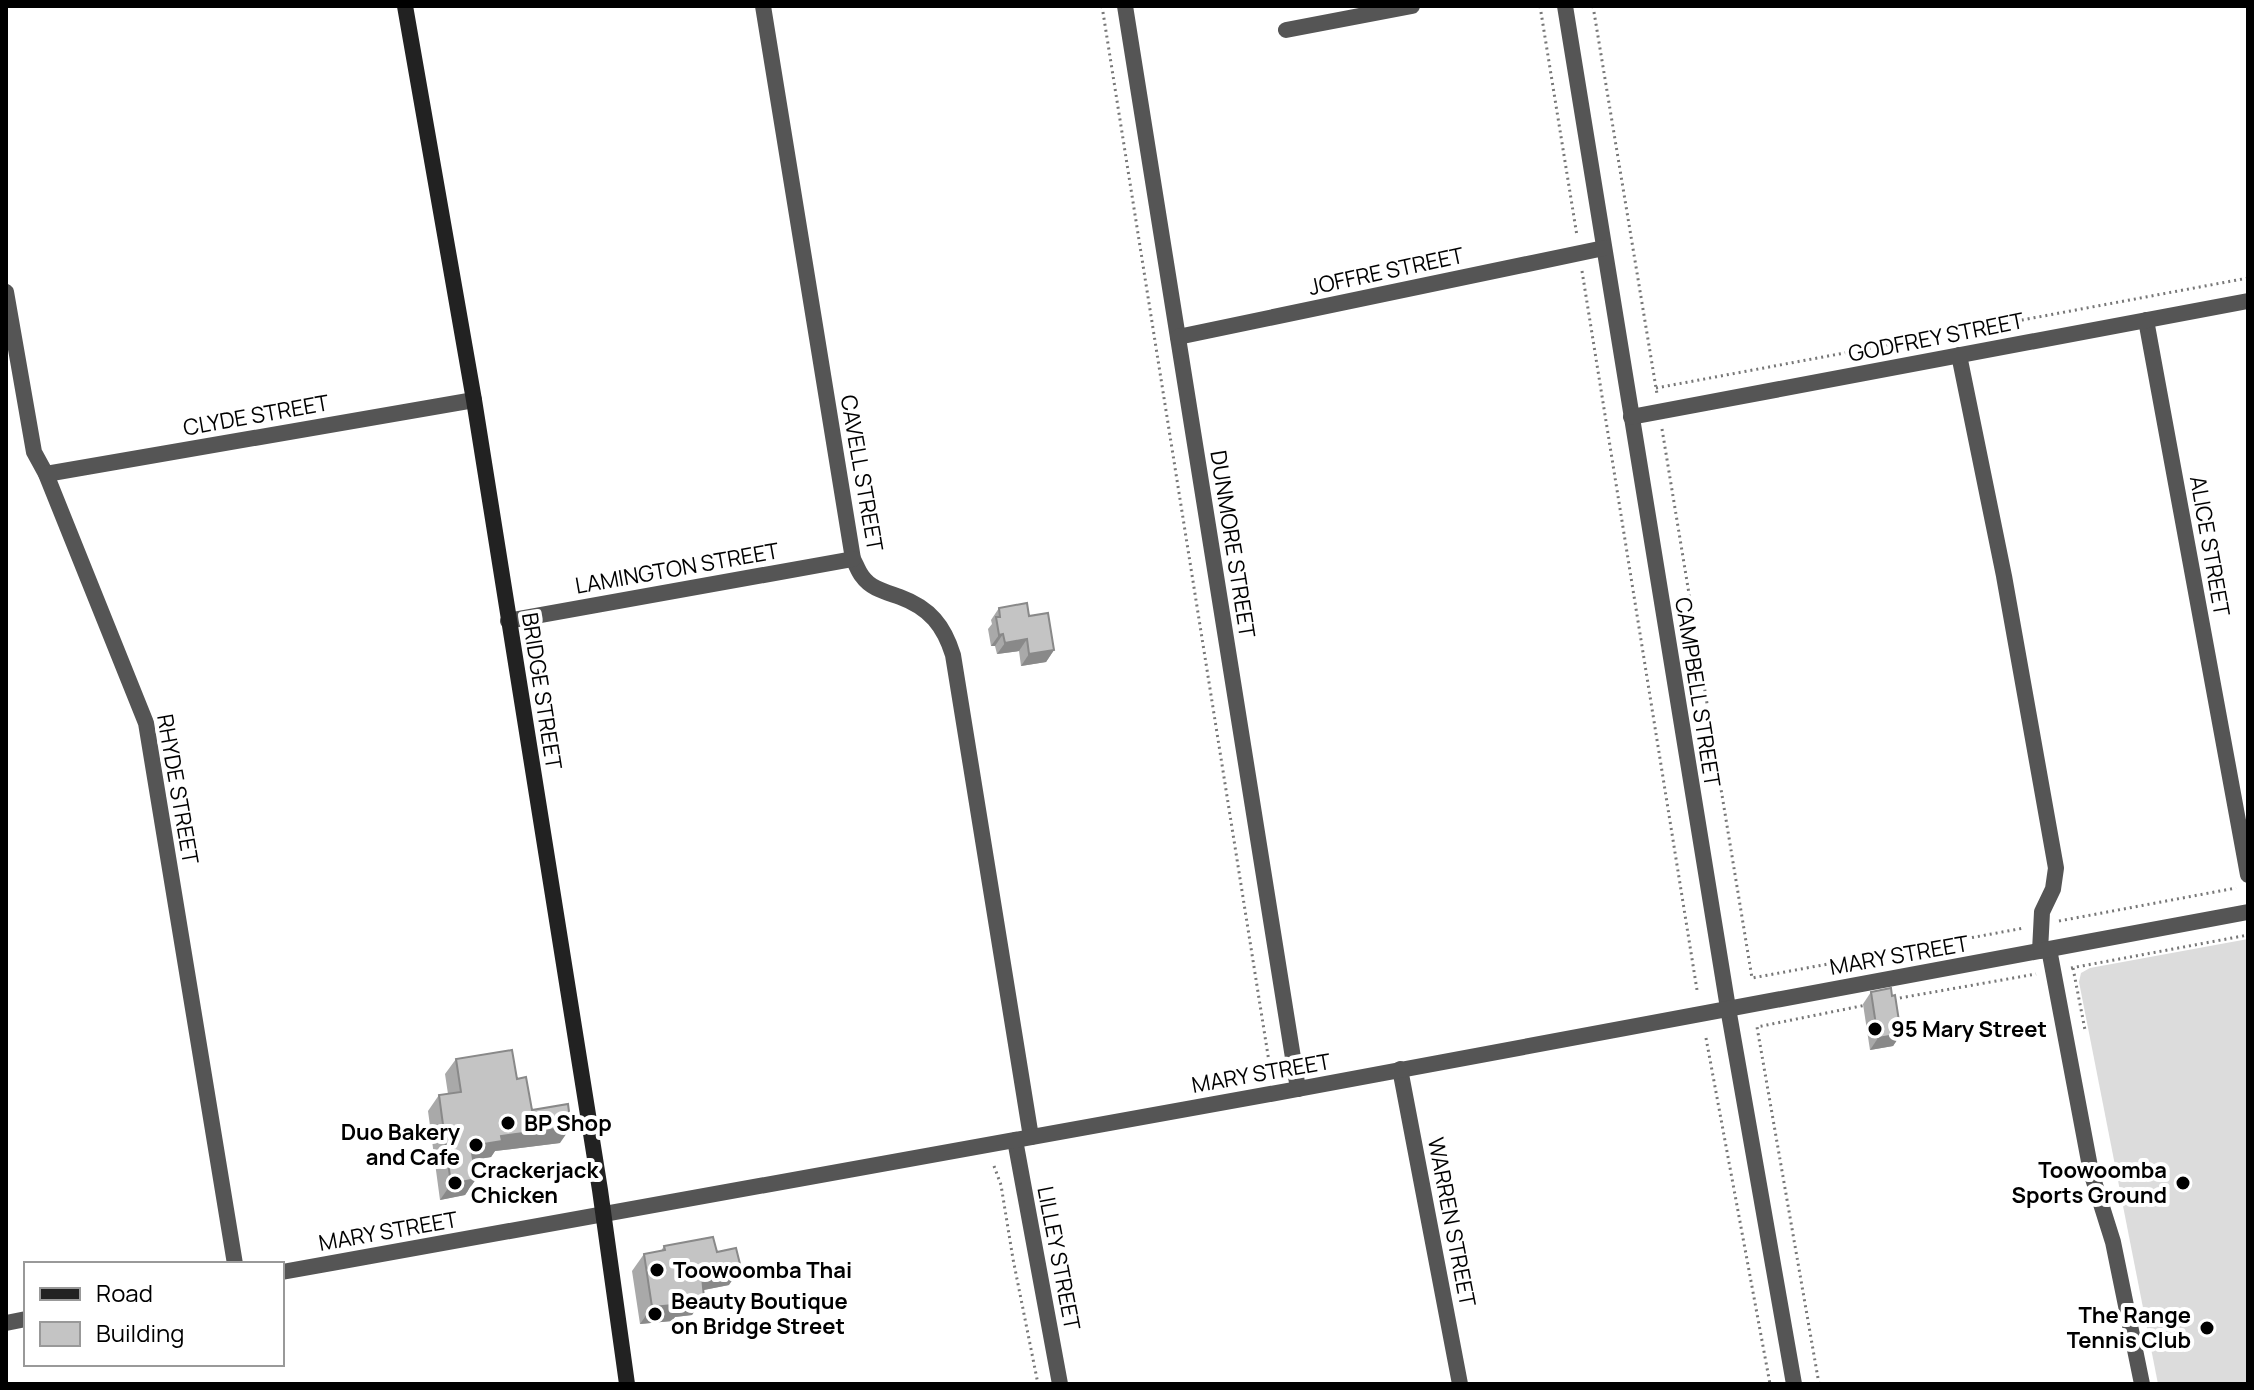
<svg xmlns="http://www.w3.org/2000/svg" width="2254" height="1390" font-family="Manrope,sans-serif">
<rect width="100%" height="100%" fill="#fff"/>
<polygon fill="#dcdcdc" points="2248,939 2248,1384 2158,1384 2079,982 2081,973 2090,968"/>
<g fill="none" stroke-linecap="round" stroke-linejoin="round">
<g stroke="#777" stroke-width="3" stroke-dasharray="2 4" stroke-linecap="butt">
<polyline points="1102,6 1270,1068"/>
<polyline points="1540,6 1577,236"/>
<polyline points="1593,6 1657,394"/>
<polyline points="1582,271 1697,990"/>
<polyline points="1656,388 2248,278"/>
<polyline points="1662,429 1752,978 2024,928"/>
<polyline points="2059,921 2236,888"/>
<polyline points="2071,968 2248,935"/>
<polyline points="2073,968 2085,1030"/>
<polyline points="1894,999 2036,974"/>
<polyline points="1706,1038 1770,1384"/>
<polyline points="994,1166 1001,1185 1013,1259 1038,1384"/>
<polyline points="1819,1384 1757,1027 1866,1005"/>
</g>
<g stroke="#555" stroke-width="16">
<path d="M 763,6 L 853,559 C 856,564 858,571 862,576 C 871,589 886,592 900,597 C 930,608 944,626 953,655 L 1031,1137"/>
<polyline points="1125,6 1298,1089"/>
<polyline points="1565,6 1728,1008 1794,1384"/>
<polyline points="1286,30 1412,6"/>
<polyline points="6,292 34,452 46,474 146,723 235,1264"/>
<polyline points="2146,320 2248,875"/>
<polyline points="1178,337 1604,248"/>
<polyline points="1959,355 2004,576 2056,868 2053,889 2042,912 2040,951"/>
<polyline points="1631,417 2248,301"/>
<polyline points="46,474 474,400"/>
<polyline points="508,621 853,559"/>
<polyline points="2049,949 2091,1172 2113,1242 2142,1384"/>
<polyline points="1400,1069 1460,1384"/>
<polyline points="1015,1140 1060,1384"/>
</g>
<g stroke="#555" stroke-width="16">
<polyline points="282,1272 1298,1089 2248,912"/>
<polyline points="6,1323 26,1319"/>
</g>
<polyline stroke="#222" stroke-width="16" points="405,6 474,400 600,1190 627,1384"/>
</g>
<g fill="#a9a9a9">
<polygon points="999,608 1029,616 1054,650 1046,662 1021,666 1019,651 997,654 995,646 991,646 988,629 992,624 991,620"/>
<polygon points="1871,992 1901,1034 1893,1046 1870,1050 1863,1004"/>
<polygon points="456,1059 517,1079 532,1110 560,1143 495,1151 491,1157 473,1160 476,1179 465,1195 440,1200 428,1111 439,1095 448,1094 445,1074"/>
<polygon points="664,1246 717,1252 729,1285 703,1290 692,1315 675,1317 672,1321 640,1324 632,1271 644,1254 661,1251"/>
</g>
<g fill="#898989">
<polygon points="1003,634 995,646 991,646 999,635"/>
<polygon points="1027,639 1019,651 997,654 1005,643"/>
<polygon points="1054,650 1046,662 1021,666 1029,654"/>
<polygon points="1901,1034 1893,1046 1870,1050 1878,1038"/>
<polygon points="571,1127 560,1143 495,1151 491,1157 460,1162 471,1146 501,1136"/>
<polygon points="476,1179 465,1195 440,1200 451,1184"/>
<polygon points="741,1268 729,1285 689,1293 702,1276"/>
<polygon points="704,1298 692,1315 675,1317 672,1321 640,1324 652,1307"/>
</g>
<g fill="#c4c4c4" stroke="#898989" stroke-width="2">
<polygon points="1027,603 1029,616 1048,613 1054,650 1029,654 1027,639 1005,643 1003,634 999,635 996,617 1000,617 999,608"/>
<polygon points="1891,988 1892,996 1895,995 1901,1034 1878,1038 1871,992"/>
<polygon points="512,1050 517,1079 526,1077 532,1110 568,1104 571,1127 501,1136 502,1141 471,1146 476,1179 451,1184 439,1095 461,1092 456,1059"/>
<polygon points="713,1237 717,1252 736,1248 741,1268 702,1276 704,1298 684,1301 684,1304 652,1307 644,1254 665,1250 664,1246"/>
</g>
<g fill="#000" stroke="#fff" stroke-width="3">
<circle cx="1875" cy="1029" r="8"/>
<circle cx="508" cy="1123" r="8"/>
<circle cx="476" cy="1145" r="8"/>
<circle cx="455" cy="1183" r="8"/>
<circle cx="2183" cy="1183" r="8"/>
<circle cx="657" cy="1270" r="8"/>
<circle cx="655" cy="1314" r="8"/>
<circle cx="2207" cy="1328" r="8"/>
</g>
<g text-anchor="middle" stroke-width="8" stroke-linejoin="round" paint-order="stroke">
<g font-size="22" fill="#000" stroke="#fff">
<text transform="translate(1386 271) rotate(-12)" y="8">JOFFRE STREET</text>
<text transform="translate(1936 337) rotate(-11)" y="8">GODFREY STREET</text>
<text transform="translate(256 415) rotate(-10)" y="8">CLYDE STREET</text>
<text transform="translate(862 473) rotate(80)" y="8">CAVELL STREET</text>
<text transform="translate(1233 544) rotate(81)" y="8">DUNMORE STREET</text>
<text transform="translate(2210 546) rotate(80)" y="8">ALICE STREET</text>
<text transform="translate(677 568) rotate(-10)" y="8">LAMINGTON STREET</text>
<text transform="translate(542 691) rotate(81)" y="8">BRIDGE STREET</text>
<text transform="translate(1698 692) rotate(81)" y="8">CAMPBELL STREET</text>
<text transform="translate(178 789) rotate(80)" y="8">RHYDE STREET</text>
<text transform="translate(1899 955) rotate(-10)" y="8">MARY STREET</text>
<text transform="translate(1261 1073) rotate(-10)" y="8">MARY STREET</text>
<text transform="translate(1452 1222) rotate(79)" y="8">WARREN STREET</text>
<text transform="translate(388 1231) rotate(-10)" y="8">MARY STREET</text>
<text transform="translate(1059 1258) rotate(79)" y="8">LILLEY STREET</text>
</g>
<g font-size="22" font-weight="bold" fill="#000" stroke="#fff" text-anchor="start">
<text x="1891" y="1037">95 Mary Street</text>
<text x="524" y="1131">BP Shop</text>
<text x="460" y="1140" text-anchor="end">Duo Bakery<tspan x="460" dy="25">and Cafe</tspan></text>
<text x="471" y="1178">Crackerjack<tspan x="471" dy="25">Chicken</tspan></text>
<text x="2167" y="1178" text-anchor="end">Toowoomba<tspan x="2167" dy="25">Sports Ground</tspan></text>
<text x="673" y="1278">Toowoomba Thai</text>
<text x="671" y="1309">Beauty Boutique<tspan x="671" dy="25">on Bridge Street</tspan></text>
<text x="2191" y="1323" text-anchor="end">The Range<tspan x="2191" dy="25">Tennis Club</tspan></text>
</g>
</g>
<rect width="2254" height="1390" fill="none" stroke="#000000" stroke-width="16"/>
<rect x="24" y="1262" width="260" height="104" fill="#ffffff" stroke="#999999" stroke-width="2"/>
<rect x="40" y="1288" width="40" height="12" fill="#222222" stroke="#999999" stroke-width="2"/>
<text x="96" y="1302" font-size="24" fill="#000000">Road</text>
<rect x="40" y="1322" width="40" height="24" fill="#c4c4c4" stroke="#999999" stroke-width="2"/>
<text x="96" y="1342" font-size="24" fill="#000000">Building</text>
</svg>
